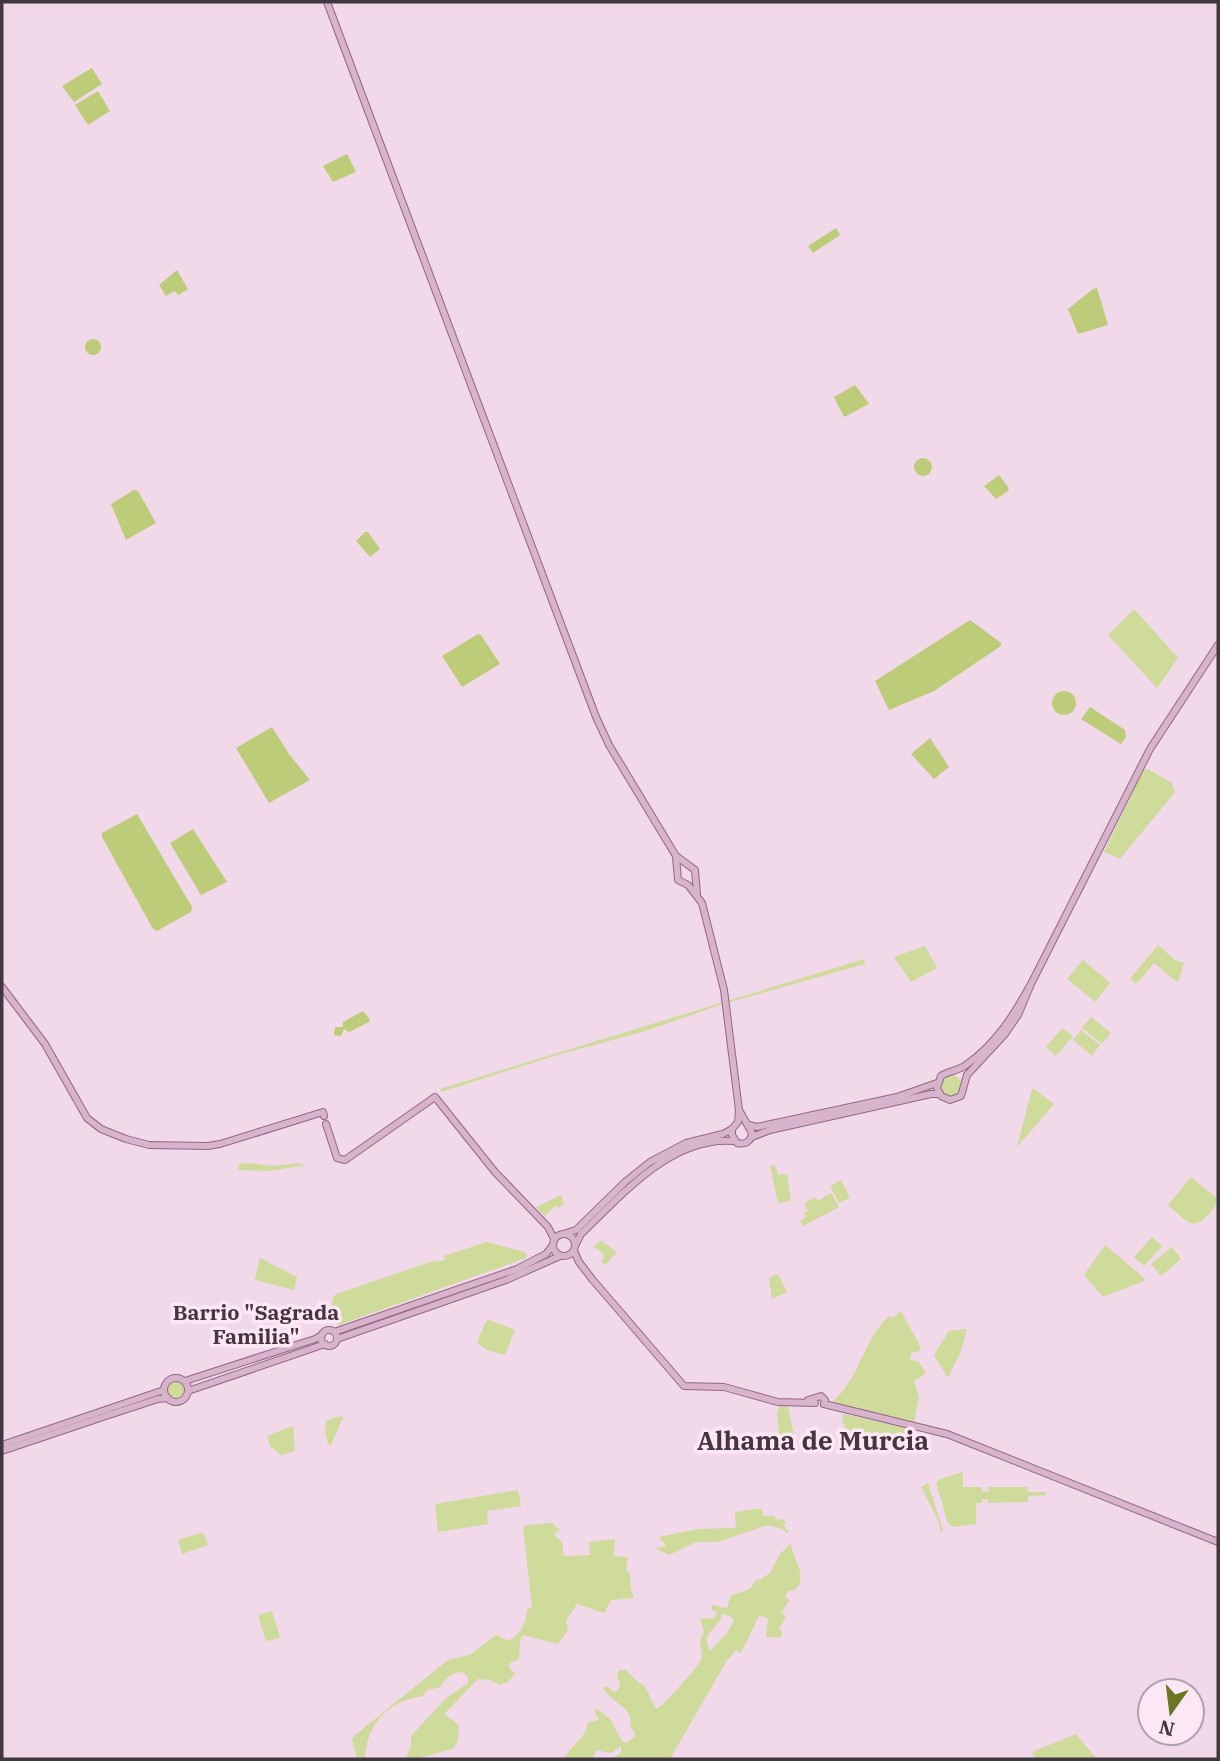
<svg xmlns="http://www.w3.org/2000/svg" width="1220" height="1761" font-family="'IBM Plex Serif',serif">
<rect width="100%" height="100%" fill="#f2d9e9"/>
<g fill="#cedb9a" fill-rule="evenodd">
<polygon points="1134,609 1178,658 1157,688 1108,635"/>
<polygon points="1148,769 1172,783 1175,792 1120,859 1104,852 1138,781 1144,770"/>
<polygon points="1158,945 1175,960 1184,963 1178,983 1154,963 1136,984 1130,979"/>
<polygon points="925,946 937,968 911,982 894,957"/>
<polygon points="864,959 865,964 723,1004 645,1031 554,1056 441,1092 440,1089"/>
<polygon points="1083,960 1110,983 1095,1002 1067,979"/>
<polygon points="1091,1017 1111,1033 1102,1044 1082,1028"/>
<polygon points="1062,1028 1073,1036 1056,1056 1046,1047"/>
<polygon points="1081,1030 1100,1045 1092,1056 1073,1040"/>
<circle cx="951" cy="1086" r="11"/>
<polygon points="1033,1088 1054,1104 1017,1147 1032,1089"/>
<polygon points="247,1163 275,1166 298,1163 306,1165 269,1171 238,1170 239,1164"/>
<polygon points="775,1165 778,1175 787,1174 791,1201 778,1203 770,1166"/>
<path d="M 1191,1177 L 1218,1199 C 1216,1205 1213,1209 1209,1214 C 1192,1234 1184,1218 1168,1205 Z"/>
<polygon points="841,1180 850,1198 839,1203 830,1186"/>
<polygon points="831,1193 839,1207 803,1226 800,1221 806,1217 804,1213 808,1211 804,1203 815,1197 818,1201"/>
<polygon points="561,1195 564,1203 559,1208 555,1206 545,1216 536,1207"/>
<polygon points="1152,1237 1162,1246 1144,1266 1134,1257"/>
<polygon points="601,1241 617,1252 605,1265 602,1262 604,1254 593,1246"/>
<polygon points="487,1242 524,1252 527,1255 526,1258 339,1325 330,1320 333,1297 336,1294 436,1260 437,1262 445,1260 444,1256"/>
<polygon points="1105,1245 1144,1278 1144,1281 1103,1297 1084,1275"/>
<polygon points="1172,1247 1181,1259 1161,1276 1151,1264"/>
<polygon points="260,1258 297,1277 294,1290 255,1280"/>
<polygon points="778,1274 787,1292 772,1299 769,1278"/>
<path d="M 901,1311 L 920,1346 L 920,1351 L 911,1353 L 910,1360 L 918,1361 L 926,1373 L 914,1381 L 919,1397 L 914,1423 L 833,1405 L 833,1401 C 861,1378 862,1339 890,1316 L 893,1318 Z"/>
<polygon points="489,1320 515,1330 505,1355 487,1350 477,1343 486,1321"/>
<polygon points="967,1329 961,1351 948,1378 934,1355 949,1331"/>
<circle cx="175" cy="1390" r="9"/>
<polygon points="780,1406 788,1406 795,1442 780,1443 777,1413"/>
<polygon points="843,1414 914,1430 911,1447 898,1446 897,1450 893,1449 847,1440 847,1438 843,1437 845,1424 842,1422"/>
<polygon points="340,1416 343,1417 331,1445 328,1444 325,1431 326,1421"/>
<polygon points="293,1426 295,1451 281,1455 270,1446 267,1436"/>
<polygon points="963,1472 963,1487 982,1487 982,1491 988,1492 989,1487 1027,1487 1028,1492 1046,1492 1046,1495 1028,1496 1028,1502 988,1503 988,1499 982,1499 982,1503 976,1503 976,1524 953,1527 948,1523 936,1483 940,1479"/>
<polygon points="928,1483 943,1531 941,1532 937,1518 921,1487"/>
<polygon points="518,1490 521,1506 487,1511 488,1524 438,1532 435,1504"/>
<polygon points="755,1509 762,1509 763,1516 774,1516 777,1520 784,1519 786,1523 783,1525 789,1532 786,1533 783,1529 768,1525 718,1542 696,1542 669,1555 655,1548 666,1546 659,1537 698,1529 734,1528 736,1526 735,1512"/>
<path d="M 547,1523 L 552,1523 L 560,1530 L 554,1535 L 562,1542 L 564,1556 L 590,1555 L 589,1542 L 615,1539 L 614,1556 L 628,1557 L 626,1569 L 630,1574 L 631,1589 L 634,1598 L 611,1600 L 604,1613 L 577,1604 L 566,1621 L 568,1630 L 558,1644 L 523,1635 L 520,1640 L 519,1659 L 510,1663 L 509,1667 L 515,1674 L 509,1681 L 501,1685 L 489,1680 L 478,1679 L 444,1714 L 459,1725 L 458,1741 L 453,1749 C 436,1753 423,1759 406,1759 L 411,1746 L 411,1736 L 446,1698 L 468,1683 L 468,1677 L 463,1672 C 451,1673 447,1677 440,1687 L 425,1691 L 424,1696 C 389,1700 366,1724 365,1759 L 357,1759 L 352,1740 L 354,1736 L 448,1660 L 470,1655 L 496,1635 L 509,1641 C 521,1633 526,1624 527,1609 L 532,1608 L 523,1526 Z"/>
<polygon points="203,1532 208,1545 182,1554 178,1540"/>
<path d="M 790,1544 L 800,1571 L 800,1584 L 795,1590 L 788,1591 L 785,1597 L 790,1600 L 781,1612 L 786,1616 L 779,1629 L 783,1632 L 780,1638 L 766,1637 L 768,1618 L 759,1616 L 741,1653 L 736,1650 L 726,1662 L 670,1759 L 613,1759 L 621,1752 L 621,1746 L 611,1753 L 596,1750 L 593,1759 L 564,1759 C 572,1743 585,1741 588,1722 L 599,1720 L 594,1710 L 597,1709 L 610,1719 L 622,1741 L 626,1743 L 635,1736 L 634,1731 L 630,1727 C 635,1706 610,1704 604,1688 L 607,1686 L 614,1692 L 617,1691 L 620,1685 L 617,1675 L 619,1670 L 626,1670 L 638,1682 L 644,1685 L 656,1709 L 660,1707 C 668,1699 698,1668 701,1659 C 704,1649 696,1644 704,1632 L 700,1619 L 715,1618 L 717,1612 L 712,1610 L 712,1605 L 727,1608 L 730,1597 L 732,1595 L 750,1589 L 757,1579 L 760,1580 L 770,1573 L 780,1554 ZM 722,1614 L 731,1616 L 734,1621 L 727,1633 L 710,1651 C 699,1631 719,1631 722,1614 Z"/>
<polygon points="272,1611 280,1638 266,1641 258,1615"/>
<polygon points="1076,1734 1097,1759 1036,1759 1032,1752"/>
</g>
<g fill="#bccc78">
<polygon points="92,68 102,84 74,102 62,86"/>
<polygon points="98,91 110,111 88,125 75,105"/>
<polygon points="347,154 356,172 333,182 323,166"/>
<polygon points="836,228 840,235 813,253 808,246"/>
<polygon points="177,270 188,289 179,295 174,291 166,296 159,285"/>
<polygon points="1097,288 1108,325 1078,334 1068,309 1093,289"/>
<circle cx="93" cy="347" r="8"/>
<polygon points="855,385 869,404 844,417 834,397"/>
<circle cx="923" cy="467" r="9"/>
<polygon points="999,475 1009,488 1007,492 996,499 984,486"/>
<polygon points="134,490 138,491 156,523 126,540 111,504"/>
<polygon points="365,532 368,532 380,549 370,557 356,541"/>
<polygon points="970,620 1001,643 1001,646 934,691 889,710 875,681"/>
<polygon points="478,634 481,635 500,664 462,687 442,656"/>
<circle cx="1064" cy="703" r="12"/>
<polygon points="1090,707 1125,730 1126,737 1121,744 1081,719"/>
<polygon points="272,727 289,754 310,780 269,803 236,748"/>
<polygon points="930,738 949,767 934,779 911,754"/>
<polygon points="137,814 192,907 191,912 157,931 153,929 102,837 102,833"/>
<polygon points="193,829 227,882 201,895 170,843"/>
<polygon points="363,1011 370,1019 369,1022 349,1032 344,1029 341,1036 334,1035 335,1027 343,1027 343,1022"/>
</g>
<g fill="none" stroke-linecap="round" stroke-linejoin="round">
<g stroke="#926784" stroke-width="8">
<g id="major">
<polyline points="327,2 596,717 609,745 676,856 695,870 697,894"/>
<path d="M 676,857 L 678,880 L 688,885 L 702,903 L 724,990 L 739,1110 L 738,1122 L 732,1129 L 732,1135 L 737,1143 C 745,1145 751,1142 752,1133 L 739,1110"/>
<path d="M 1031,984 L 1018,1015 L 1005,1034 L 967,1075 L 961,1096 L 950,1100 L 941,1096 L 937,1088 L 941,1076 C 948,1071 958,1071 966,1065 C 996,1044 1014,1015 1031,984 L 1150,749 L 1218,645"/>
<polyline points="2,987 45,1044 87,1118 101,1129 126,1139 149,1145 208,1146 220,1144 323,1112 324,1116"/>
<polyline points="326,1124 337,1158 345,1160 435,1097 495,1172 548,1227 554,1239"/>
<polyline points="749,1125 757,1127 897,1097 937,1083"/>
<polyline points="752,1137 770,1130 931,1094 940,1094"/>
<polyline points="566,1233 576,1230 625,1182 650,1162 686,1143 723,1134 732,1129"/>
<circle cx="564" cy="1245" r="11"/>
<path d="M 576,1244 L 581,1234 C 622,1195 671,1136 734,1141"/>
<polyline points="574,1251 579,1262 592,1279 684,1386 724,1387 778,1402 815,1403"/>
<circle cx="329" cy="1338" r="8"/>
<polyline points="334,1332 517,1269 546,1254 553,1245"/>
<polyline points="337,1339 506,1280 560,1256"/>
<circle cx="176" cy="1390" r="12"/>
<polyline points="185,1381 315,1339 322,1335"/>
<polyline points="188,1391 325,1344"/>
<polyline points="808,1400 821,1396 825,1400 824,1404"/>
<polyline points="824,1404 947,1434 1218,1542"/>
<polyline points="2,1445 164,1390"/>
<polyline points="2,1451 106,1416 158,1399 168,1398"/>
</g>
</g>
<use href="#major" stroke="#d7b3cc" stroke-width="6"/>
</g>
<g text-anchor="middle" stroke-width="7" stroke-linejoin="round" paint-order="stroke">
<g font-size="21" font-weight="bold" fill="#473440" stroke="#fce8f5">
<text x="256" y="1320">Barrio "Sagrada<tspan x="256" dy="24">Familia"</tspan></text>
</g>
<g font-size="26" font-weight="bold" fill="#473440" stroke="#fce8f5">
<text x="813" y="1450">Alhama de Murcia</text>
</g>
</g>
<rect width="1220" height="1761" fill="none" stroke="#41373e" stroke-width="7"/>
<g transform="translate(1171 1712) rotate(194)"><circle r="33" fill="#fce8f5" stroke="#b1a1ac" stroke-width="2"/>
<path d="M0-5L12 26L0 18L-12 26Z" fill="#697622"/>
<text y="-10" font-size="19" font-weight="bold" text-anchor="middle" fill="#41373e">N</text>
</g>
</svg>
